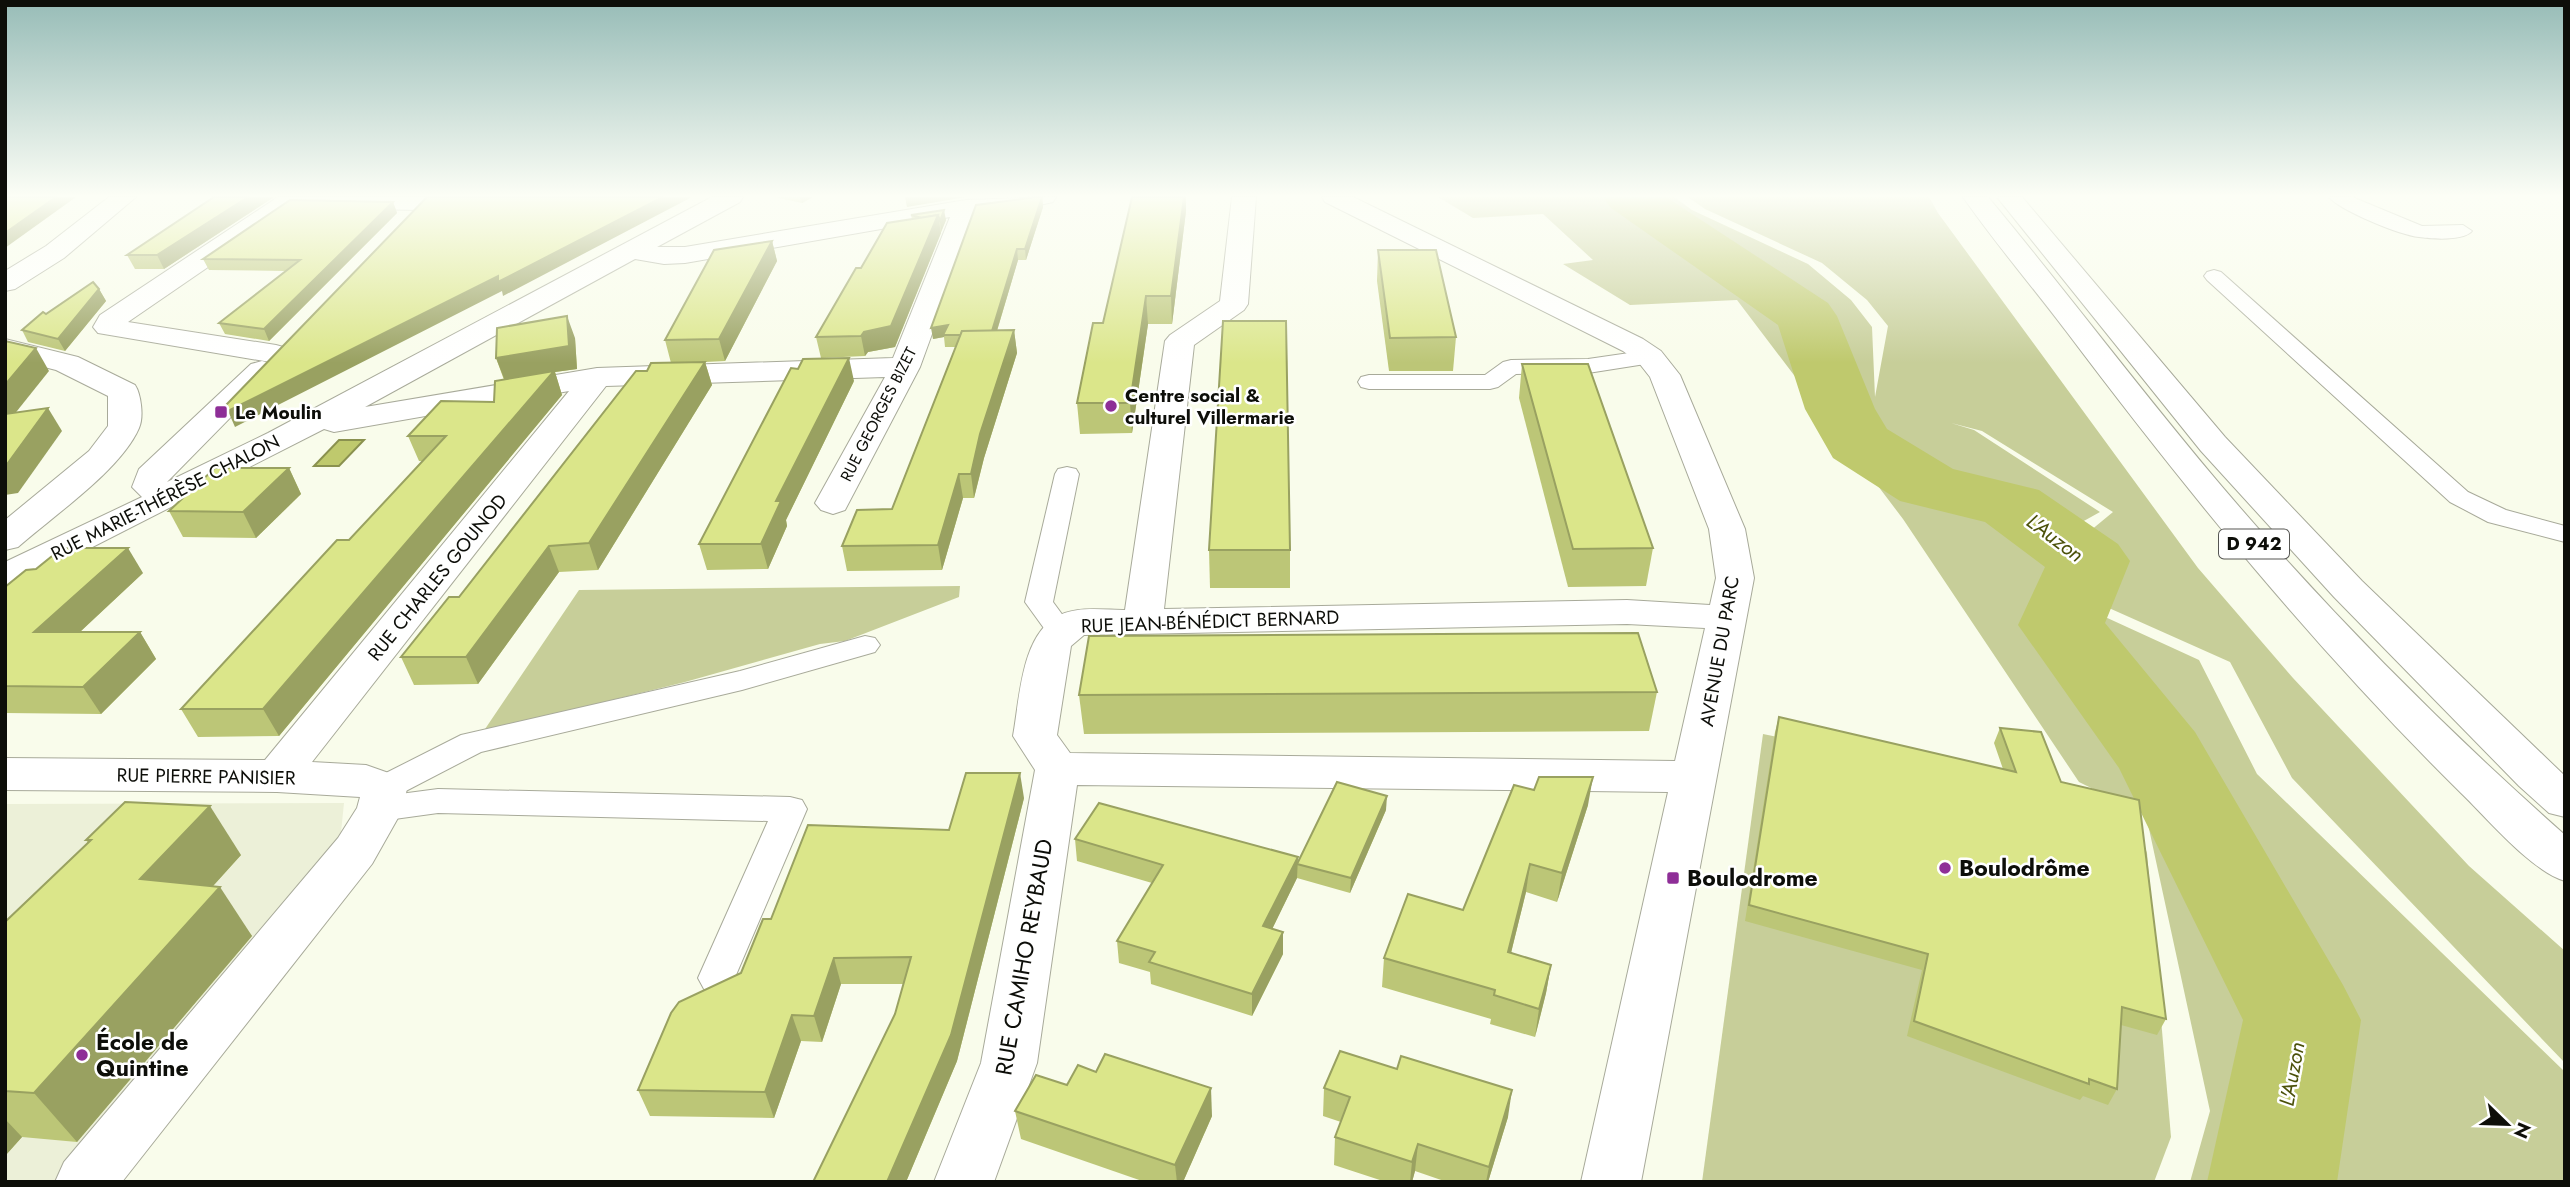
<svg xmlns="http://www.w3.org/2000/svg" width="2570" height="1187" font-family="Jost,sans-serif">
<rect width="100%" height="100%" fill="#f9fceb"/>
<polygon fill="#ecf0d8" points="344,803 340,842 61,1182 5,1182 5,804"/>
<g fill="#c7ce99">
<polygon points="1438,197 1674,197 1692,210 1808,264 1851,300 1872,327 1875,397 1888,326 1867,300 1822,263 1705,209 1688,197 1929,197 1938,213 2198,568 2293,678 2469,866 2565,951 2565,1063 2292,778 2230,662 2082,596 2097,562 2073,545 2113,512 1982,431 1951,423 1974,430 2100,512 2046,542 2069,560 2055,594 2199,660 2257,774 2565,1072 2565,1182 2190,1182 2210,1111 2146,815 2079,782 1903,519 1737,300 1630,305 1563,264 1593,260 1543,214 1473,218"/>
<polygon points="960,586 959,597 845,641 820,644 685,682 483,732 579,590"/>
<polygon points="1763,734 2131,811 2147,853 2171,1137 2154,1182 1702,1182"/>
</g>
<polygon fill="#bfc96d" stroke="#8a914f" stroke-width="2" points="339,440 364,440 339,466 314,466"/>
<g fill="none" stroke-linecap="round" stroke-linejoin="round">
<polygon fill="#bfc96d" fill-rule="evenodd" points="1603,197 1666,197 1828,303 1837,316 1875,409 1887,429 1953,469 2039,490 2118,544 2130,561 2105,623 2195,732 2343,985 2361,1020 2337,1182 2207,1182 2243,1020 2119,768 2018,625 2045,567 1985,522 1900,501 1833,458 1805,409 1778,325 1611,208"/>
<g stroke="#a8aa9a" stroke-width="2">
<g id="service">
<path d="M 2329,197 L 2352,197 L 2422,226 L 2463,225 L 2472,231 C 2464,241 2432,239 2419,237 C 2400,235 2341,211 2329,197 Z"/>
<polygon points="2214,270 2221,272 2468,492 2506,510 2565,526 2565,542 2488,522 2450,502 2207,280 2204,276 2207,272"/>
<polygon points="1650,350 1658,352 1661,357 1658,362 1588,373 1516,374 1498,387 1490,389 1369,389 1361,387 1358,382 1361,377 1369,375 1485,375 1503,362 1511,360 1588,359"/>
<polygon points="1067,467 1076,469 1079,474 1053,602 1075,632 1071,638 1061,641 1051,638 1025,602 1055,474 1058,469"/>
<polygon points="865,636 875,638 880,645 875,652 742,690 481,752 400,794 438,789 790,797 802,800 807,809 730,989 717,993 704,989 698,978 768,821 438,813 380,821 368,818 363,809 368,800 377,798 372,796 367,788 372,780 461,735 740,671"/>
</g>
</g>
<g stroke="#a8aa9a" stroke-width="2">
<g id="minor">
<polygon points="109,197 136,197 64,258 15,289 5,291 5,271 46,246"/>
<polygon points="278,197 429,197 435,203 432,208 423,210 294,208 128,322 276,345 287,348 291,354 287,360 276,363 98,333 93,327 100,315"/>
<path d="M 712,197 L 743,197 L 740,202 L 657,247 L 685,247 L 966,200 L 1056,197 L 1053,202 L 1044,204 L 976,213 L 920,367 L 845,510 L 833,514 L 821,510 L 815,503 L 885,377 L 606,386 L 312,762 L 366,765 L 400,777 L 407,788 L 403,809 L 372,864 L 122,1182 L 55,1182 L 64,1162 L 338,838 L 357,808 L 360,797 L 277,792 L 5,790 L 5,758 L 265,760 L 569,391 L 334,432 L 324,429 L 18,585 L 5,588 L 5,562 L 142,497 L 132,487 L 139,469 L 251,364 L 262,361 L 273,364 L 277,370 L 167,482 L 268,433 ZM 950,217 L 893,358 L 597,368 L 365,407 L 635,259 L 664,264 L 685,263 Z"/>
<path d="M 1232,197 L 1256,197 L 1248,304 L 1244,310 L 1194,345 L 1164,609 L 1627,600 L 1710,605 L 1716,578 L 1709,529 L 1650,377 L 1639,363 L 1623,351 L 1325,202 L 1322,197 L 1353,197 L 1643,339 L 1661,351 L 1680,375 L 1745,529 L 1754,578 L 1641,1182 L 1581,1182 L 1668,792 L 1077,785 L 1037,1063 L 994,1182 L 934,1182 L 981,1063 L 1035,770 L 1013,736 C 1020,698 1021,633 1060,615 C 1079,606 1105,610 1125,610 L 1165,341 L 1170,335 L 1220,301 ZM 1627,624 L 1705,628 L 1675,761 L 1070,753 L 1057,735 L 1071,646 L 1084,635 Z"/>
<path d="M 5,339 L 78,357 L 135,385 C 141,394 144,417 139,428 C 121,470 53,516 18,547 L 5,550 L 5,520 L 89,451 L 108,426 L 108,396 L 56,370 L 5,357 Z"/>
</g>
</g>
<g stroke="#a8aa9a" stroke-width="2">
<g id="primary">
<path d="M 1963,197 L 1988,197 C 2068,293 2143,394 2224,489 C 2329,612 2443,727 2565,835 L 2565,881 C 2531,871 2488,819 2461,793 C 2316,650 2188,493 2066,331 C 2032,286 1995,243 1963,197 Z"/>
<polygon points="1997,197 2022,197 2225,437 2362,581 2565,776 2565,817 2549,813 2519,786 2334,597 2201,451"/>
</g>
</g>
<use href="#service" fill="#fff" fill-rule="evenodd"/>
<use href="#minor" fill="#fff" fill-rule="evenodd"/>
<use href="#primary" fill="#fff" fill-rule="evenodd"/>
</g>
<g fill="#bcc677">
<polygon points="214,197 274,197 164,269 135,269 127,255"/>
<polygon points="774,197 813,197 802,203"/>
<polygon points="1042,197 1043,207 1026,260 1018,260 997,331 1014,330 1017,353 984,458 974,498 963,498 942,570 847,571 842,546 892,509 956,347 945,347 944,337 933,339"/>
<polygon points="393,202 397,213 269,341 225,334 219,323 286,271 209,270 203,259"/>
<polygon points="1186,211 1172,324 1148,324 1132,433 1080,434 1077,403 1103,323"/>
<polygon points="911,215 946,220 895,347 868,352 865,356 821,358 816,337 912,219"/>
<polygon points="772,241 777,261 725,361 705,362 712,385 598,570 559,572 478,684 414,685 401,657 459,597 647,371 671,363 665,340"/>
<polygon points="1378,250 1456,337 1453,371 1389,371 1377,281"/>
<polygon points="99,289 106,301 65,351 28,342 22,330 46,314"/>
<polygon points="575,338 577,369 555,372 562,395 279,736 198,737 181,709 349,540 423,461 419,461 408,436 494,402 504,380 496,358"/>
<polygon points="1522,364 1653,548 1646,586 1568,587 1519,398"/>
<polygon points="854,381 786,520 787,526 768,569 707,570 699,544"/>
<polygon points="289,468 301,494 256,538 183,537 169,511"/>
<polygon points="1209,550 1290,550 1290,588 1210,588"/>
<polygon points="143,573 80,632 140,632 156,659 101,714 5,713 5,587"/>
<polygon points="1657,692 1649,731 1084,734 1079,695"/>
<polygon points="1779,717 2003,769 1994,743 2000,728 2061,782 2166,1019 2157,1035 2121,1025 2117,1089 2108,1105 2083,1096 2080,1100 1907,1036 1922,970 1745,921 1775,732"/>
<polygon points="1534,790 1588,805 1557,902 1526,892 1511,953 1551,965 1546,993 1535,1037 1490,1024 1491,1019 1382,987 1384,958 1463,910"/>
<polygon points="1024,798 957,1061 906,1182 813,1182 895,1014 904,984 841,984 822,1042 801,1041 774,1118 650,1116 638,1090 741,973 771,919 949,830"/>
<polygon points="1386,810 1350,893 1297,878 1272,929 1283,932 1283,954 1252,1016 1151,984 1150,972 1119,963 1117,941 1152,883 1077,861 1075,839 1297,864"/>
<polygon points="86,840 241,855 213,886 252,936 77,1142 22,1137 5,1156 5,922 88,843"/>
<polygon points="1096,1072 1212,1116 1183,1182 1145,1182 1021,1139 1015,1111"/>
<polygon points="1324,1088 1508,1117 1488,1182 1447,1182 1415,1171 1412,1182 1386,1182 1334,1165 1335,1137 1341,1122 1323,1116"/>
</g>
<g fill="#99a161">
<polygon points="56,197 76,197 5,248 5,233"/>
<polygon points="248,197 274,197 164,269 157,255"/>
<polygon points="663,197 692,197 503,296 502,291 235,427 228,411 498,276"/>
<polygon points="800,197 813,197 802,203"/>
<polygon points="905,197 966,197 907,207"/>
<polygon points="1042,197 1043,207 1026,260 1025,249"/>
<polygon points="1184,197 1186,197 1186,211 1172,324 1171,296"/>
<polygon points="393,202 397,213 269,341 264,329"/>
<polygon points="944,210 946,220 941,232 940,221"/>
<polygon points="938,215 941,233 895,347 868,352 865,356 861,336"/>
<polygon points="772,241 777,261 725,361 719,339"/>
<polygon points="1017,249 1018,260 992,347 991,335"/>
<polygon points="99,289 106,301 65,351 58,339"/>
<polygon points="1146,296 1148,324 1132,433 1130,403"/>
<polygon points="567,316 575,338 577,369 555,372 562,395 279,736 263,709 553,373 505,381 496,358"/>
<polygon points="948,325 944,337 933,339 931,328"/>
<polygon points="1014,330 1017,353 984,458 974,498 971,474 980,434"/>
<polygon points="36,348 49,371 5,426 5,385"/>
<polygon points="849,358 854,381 786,520 787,526 768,569 761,544 776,501"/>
<polygon points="705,362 712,385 598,570 589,543"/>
<polygon points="48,408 62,431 18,493 5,495 5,467"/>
<polygon points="289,468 301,494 256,538 243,512"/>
<polygon points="959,474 963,498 942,570 938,545"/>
<polygon points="549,546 559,572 478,684 466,657"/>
<polygon points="128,548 143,573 52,658 34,632"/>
<polygon points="140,632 156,659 101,714 83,687"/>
<polygon points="1020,773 1024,798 957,1061 906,1182 887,1182"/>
<polygon points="1593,777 1588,805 1557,902 1562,873"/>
<polygon points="1387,796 1386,810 1350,893 1351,878"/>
<polygon points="210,806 241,855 175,928 140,879"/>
<polygon points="1298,857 1297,878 1263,948 1263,926"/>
<polygon points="1530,864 1526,892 1504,981 1508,952"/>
<polygon points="220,887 252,936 77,1142 34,1093"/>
<polygon points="1283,932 1283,954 1252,1016 1252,994"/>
<polygon points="834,958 841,984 822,1042 814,1016"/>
<polygon points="1551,965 1546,993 1535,1037 1539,1009"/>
<polygon points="792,1015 801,1041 774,1118 765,1092"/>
<polygon points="1211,1088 1212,1116 1183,1182 1177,1182 1175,1165"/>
<polygon points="1512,1090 1508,1117 1488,1182 1486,1182 1489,1167"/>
<polygon points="5,1119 22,1137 5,1156"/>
<polygon points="1418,1144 1415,1171 1412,1182 1410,1182 1412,1162"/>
</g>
<g fill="#dbe68a" stroke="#99a161" stroke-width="2">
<polygon points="5,197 56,197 5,233"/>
<polygon points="214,197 248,197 157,255 127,255"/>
<polygon points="427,197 663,197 498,282 498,276 228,411 226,405"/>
<polygon points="1036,197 1042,197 1025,249 1017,249 992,331 962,331 961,335 943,335 948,325 931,328 976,205"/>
<polygon points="1132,197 1184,197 1171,296 1146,296 1130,403 1077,403 1093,323 1103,323"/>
<polygon points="290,200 393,202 264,329 219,323 300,260 203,259"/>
<polygon points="944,210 940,221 938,215 922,218 911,215"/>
<polygon points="938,215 891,326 864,332 861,336 816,337 856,268 861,268 887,223"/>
<polygon points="772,241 719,339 665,340 714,250"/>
<polygon points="1378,250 1436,250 1456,337 1390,338"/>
<polygon points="93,282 99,289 58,339 22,330 43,312 46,314"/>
<polygon points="567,316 569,346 496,358 497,328"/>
<polygon points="1223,321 1286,321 1290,550 1209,550"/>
<polygon points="1014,330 980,434 971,474 959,474 938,545 842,546 857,510 892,509 962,331"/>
<polygon points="5,341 36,348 5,385"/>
<polygon points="849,358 776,501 781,501 761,544 699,544 791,368 798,369 803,359"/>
<polygon points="705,362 589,543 549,546 466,657 401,657 449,597 459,597 636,371 647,371 651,363"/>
<polygon points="1522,364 1588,364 1653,548 1573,549"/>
<polygon points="554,371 263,709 181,709 337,540 349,540 446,436 408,436 441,401 494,402 495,381"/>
<polygon points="48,408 5,467 5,414"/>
<polygon points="215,468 289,468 243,512 169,511"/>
<polygon points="62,548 128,548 34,632 140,632 83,687 5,686 5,587 26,570 36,569"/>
<polygon points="1638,633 1657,692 1079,695 1089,636"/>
<polygon points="1779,717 2016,772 2000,728 2041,732 2061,782 2139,800 2166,1019 2122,1007 2117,1089 2089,1079 2089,1084 1914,1021 1928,954 1749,905"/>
<polygon points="966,773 1020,773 951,1035 887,1182 813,1182 895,1014 911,957 834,958 814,1016 792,1015 765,1092 638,1090 671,1013 679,1002 741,973 763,919 771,919 808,825 949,830"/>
<polygon points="1539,777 1593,777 1562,873 1530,864 1508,952 1551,965 1539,1009 1494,995 1495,990 1384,958 1408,894 1463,910 1514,785 1534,790"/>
<polygon points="1337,782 1387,796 1351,878 1297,864"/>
<polygon points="125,802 210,806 140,879 220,887 34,1093 5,1091 5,922 91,840 86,840"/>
<polygon points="1099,803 1298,857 1263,926 1283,932 1252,994 1149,962 1155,952 1117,941 1163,865 1075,839"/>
<polygon points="1340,1051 1397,1069 1401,1056 1512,1090 1489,1167 1418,1144 1412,1162 1335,1137 1350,1097 1324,1088"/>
<polygon points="1105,1054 1211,1088 1175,1165 1015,1111 1036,1075 1067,1085 1078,1065 1096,1072"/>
</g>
<linearGradient id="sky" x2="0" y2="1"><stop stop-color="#97bcb7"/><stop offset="0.54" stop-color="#fcfef6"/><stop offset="1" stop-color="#fcfef6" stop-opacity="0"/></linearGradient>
<rect width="2570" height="363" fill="url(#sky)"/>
<g fill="#8e2e97" stroke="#fff" stroke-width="2.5">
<circle cx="1111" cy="406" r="7"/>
<rect x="214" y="405" width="14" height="14" rx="3.5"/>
<circle cx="1945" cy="868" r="7"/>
<rect x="1666" y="871" width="14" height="14" rx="3.5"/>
<circle cx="82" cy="1055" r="7"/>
</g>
<g text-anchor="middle" stroke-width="5" stroke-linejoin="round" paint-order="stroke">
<g font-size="16" fill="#0d0e09" stroke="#fff">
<text transform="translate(878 414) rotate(-63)" y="6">RUE GEORGES BIZET</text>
</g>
<rect fill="#fff" stroke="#565653" stroke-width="2" x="2219" y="529.5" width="70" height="29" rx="5"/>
<g font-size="18" font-weight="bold" fill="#0d0e09">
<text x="2254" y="550">D 942</text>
</g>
<g font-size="19" font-weight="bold" fill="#0d0e09" stroke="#fff" text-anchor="start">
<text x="1125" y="402">Centre social &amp;<tspan x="1125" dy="22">culturel Villermarie</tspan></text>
<text x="235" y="419">Le Moulin</text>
</g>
<g font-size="19" fill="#0d0e09" stroke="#fff">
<text transform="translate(165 497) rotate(-27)" y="7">RUE MARIE-THÉRÈSE CHALON</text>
<text transform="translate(437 577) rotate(-51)" y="7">RUE CHARLES GOUNOD</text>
<text transform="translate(1210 621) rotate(-2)" y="7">RUE JEAN-BÉNÉDICT BERNARD</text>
<text transform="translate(1719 651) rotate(-80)" y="7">AVENUE DU PARC</text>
<text transform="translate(206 776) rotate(1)" y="7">RUE PIERRE PANISIER</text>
</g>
<g font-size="21" font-style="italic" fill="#4b510a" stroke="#fff">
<text transform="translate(2055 538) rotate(37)" y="7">L'Auzon</text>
<text transform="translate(2292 1074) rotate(-80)" y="7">L'Auzon</text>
</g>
<g font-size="23" font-weight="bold" fill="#0d0e09" stroke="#fff" text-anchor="start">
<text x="1959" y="876">Boulodrôme</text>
<text x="1687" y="886">Boulodrome</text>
<text x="96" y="1050">École de<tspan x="96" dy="26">Quintine</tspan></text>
</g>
<g font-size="23" fill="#0d0e09" stroke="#fff">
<text transform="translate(1024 957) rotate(-80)" y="8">RUE CAMIHO REYBAUD</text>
</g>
</g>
<rect width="2570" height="1187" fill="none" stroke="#0d0e09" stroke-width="14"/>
<g transform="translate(2507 1124) rotate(113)" stroke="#ffffff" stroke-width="5" paint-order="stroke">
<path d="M0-5L12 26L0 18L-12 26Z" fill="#0d0e09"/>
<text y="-10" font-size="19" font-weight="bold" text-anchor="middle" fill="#0d0e09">N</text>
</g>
</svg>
